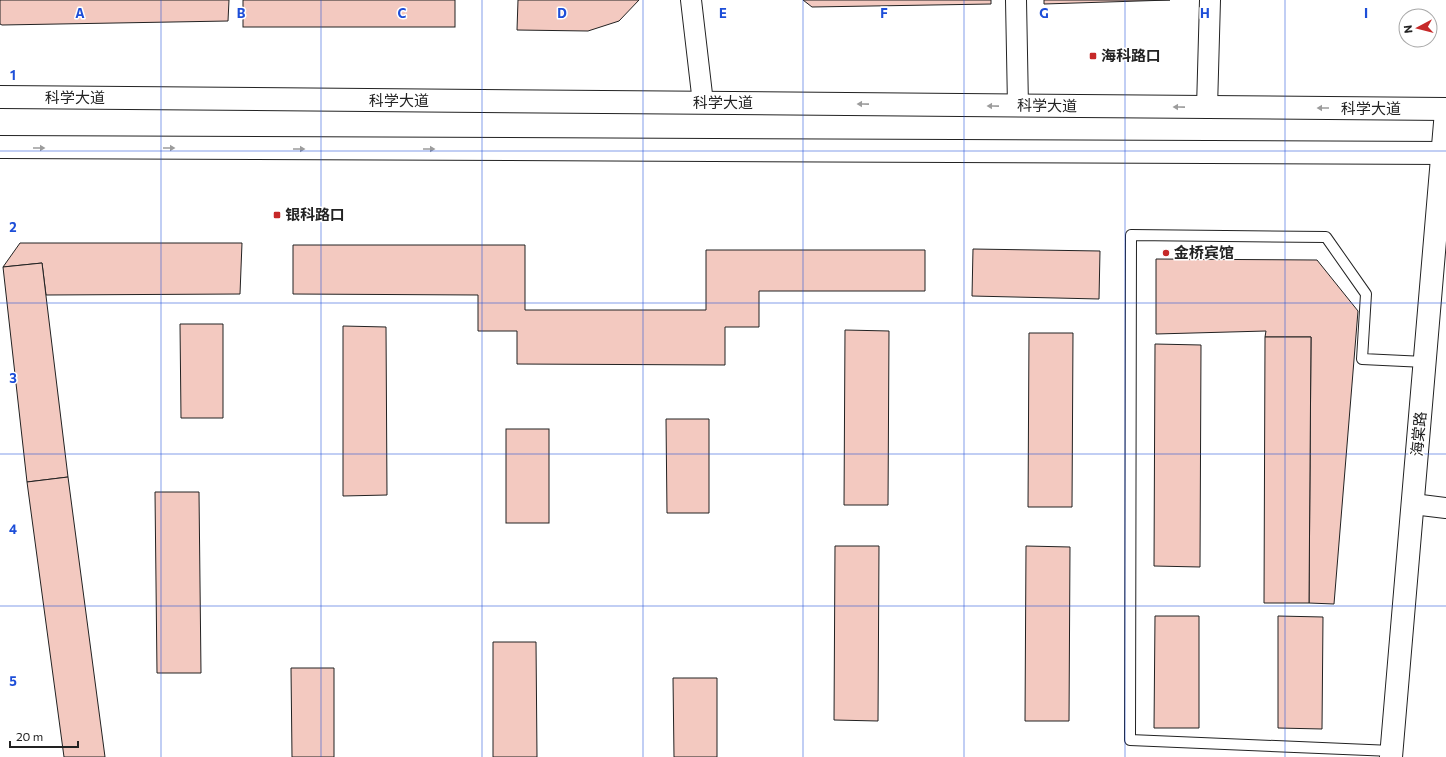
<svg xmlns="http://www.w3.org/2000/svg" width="1446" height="757" font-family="Commissioner,'Noto Sans SC',sans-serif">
<rect width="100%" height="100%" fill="#fff"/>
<g fill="#f3c9c0" stroke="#222">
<polygon points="0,0 229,0 228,21 2,25 0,24"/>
<rect x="243" y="0" width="212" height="27"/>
<polygon points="518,0 639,0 619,21 588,31 517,30"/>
<polygon points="803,0 991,0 991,4 812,7"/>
<polygon points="1044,0 1170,0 1044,4"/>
<polygon points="20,243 242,243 240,294 46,295 42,263 3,267"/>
<polygon points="293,245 525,245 525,310 706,310 706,250 925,250 925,291 759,291 759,327 725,327 725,365 517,364 517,331 478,331 478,295 293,294"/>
<polygon points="973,249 1100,251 1099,299 972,296"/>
<polygon points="1156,259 1317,260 1358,311 1334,604 1309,603 1311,337 1265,337 1266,331 1156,334"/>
<polygon points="42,263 68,477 27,482 3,267"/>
<polygon points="180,324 223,324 223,418 181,418"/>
<polygon points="343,326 386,327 387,495 343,496"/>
<polygon points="845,330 889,331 888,505 844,505"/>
<polygon points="1029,333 1073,333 1072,507 1028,507"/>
<polygon points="1265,337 1311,337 1309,603 1264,603"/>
<polygon points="1155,344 1201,345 1200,567 1154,566"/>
<polygon points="666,419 709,419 709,513 667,513"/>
<rect x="506" y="429" width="43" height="94"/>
<polygon points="68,477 105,757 64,757 27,482"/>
<polygon points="155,492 199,492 201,673 157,673"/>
<polygon points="835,546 879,546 878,721 834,720"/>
<polygon points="1026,546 1070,547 1069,721 1025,721"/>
<polygon points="1155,616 1199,616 1199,728 1154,728"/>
<polygon points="1278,616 1323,617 1322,729 1278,728"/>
<polygon points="493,642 536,642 537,757 493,757"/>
<polygon points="291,668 334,668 334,757 292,757"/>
<polygon points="673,678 717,678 717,757 674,757"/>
</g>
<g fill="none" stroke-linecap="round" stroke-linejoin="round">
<g stroke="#222" stroke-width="12">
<polyline id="lane" points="1392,751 1130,740 1131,235 1326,237 1366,294 1362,359 1425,362"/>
</g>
<g stroke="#222" stroke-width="22">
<g id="street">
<polyline points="691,0 703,103"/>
<polyline points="1016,0 1018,106"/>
<polyline points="1207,108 1210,0"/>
<polyline points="1413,504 1446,508"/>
</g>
</g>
<g stroke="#222" stroke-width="24">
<polyline id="secondary" points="1391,757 1446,111"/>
</g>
<g stroke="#222" stroke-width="24">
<g id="primary">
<polyline points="0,97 1446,109"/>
<polyline points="0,147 1446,153"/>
</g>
</g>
<use href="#lane" stroke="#fff" stroke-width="10"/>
<use href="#street" stroke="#fff" stroke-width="20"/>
<use href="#secondary" stroke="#fff" stroke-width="22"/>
<use href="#primary" stroke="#fff" stroke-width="22"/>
</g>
<defs><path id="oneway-solid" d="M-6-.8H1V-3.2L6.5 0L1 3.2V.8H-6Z"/></defs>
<g fill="#9c9c9c">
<use href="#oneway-solid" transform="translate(863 104) rotate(-179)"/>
<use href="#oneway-solid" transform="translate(993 106) rotate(-179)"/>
<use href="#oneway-solid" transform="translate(1179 107) rotate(-179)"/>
<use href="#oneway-solid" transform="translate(1323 108) rotate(-180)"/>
<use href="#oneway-solid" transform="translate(39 148)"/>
<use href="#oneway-solid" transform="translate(169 148)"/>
<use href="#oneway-solid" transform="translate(299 149)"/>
<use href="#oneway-solid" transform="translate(429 149)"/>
</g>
<path fill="none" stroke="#1d4ed8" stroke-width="1" stroke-opacity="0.55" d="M 161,0 L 161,757M 321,0 L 321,757M 482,0 L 482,757M 643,0 L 643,757M 803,0 L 803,757M 964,0 L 964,757M 1125,0 L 1125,757M 1285,0 L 1285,757M 0,151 L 1446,151M 0,303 L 1446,303M 0,454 L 1446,454M 0,606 L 1446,606"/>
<g fill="#c62828" stroke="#fff" stroke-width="1.5">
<rect x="1089" y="52" width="8" height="8" rx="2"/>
<rect x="273" y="211" width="8" height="8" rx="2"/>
<circle cx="1166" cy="253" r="4"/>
</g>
<g text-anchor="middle" stroke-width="3" stroke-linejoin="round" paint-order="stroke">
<g font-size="15" font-weight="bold" fill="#222" stroke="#fff" text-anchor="start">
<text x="1101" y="61">海科路口</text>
<text x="285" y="220">银科路口</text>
<text x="1174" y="258">金桥宾馆</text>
</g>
<g font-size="15" fill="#222" stroke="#fff">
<text x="75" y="103">科学大道</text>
<text x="399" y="106">科学大道</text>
<text x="723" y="108">科学大道</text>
<text transform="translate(1047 106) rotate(1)" y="5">科学大道</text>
<text x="1371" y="114">科学大道</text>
<text transform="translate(1419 434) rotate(-85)" y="5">海棠路</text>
</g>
</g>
<g font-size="13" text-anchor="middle" font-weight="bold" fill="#1d4ed8" stroke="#fff" stroke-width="3" stroke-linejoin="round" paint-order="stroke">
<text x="80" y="18">A</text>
<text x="241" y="18">B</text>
<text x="402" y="18">C</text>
<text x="562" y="18">D</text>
<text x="723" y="18">E</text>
<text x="884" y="18">F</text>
<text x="1044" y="18">G</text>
<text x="1205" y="18">H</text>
<text x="1366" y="18">I</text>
<text x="13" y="80">1</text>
<text x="13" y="232">2</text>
<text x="13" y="383">3</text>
<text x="13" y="534">4</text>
<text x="13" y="686">5</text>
</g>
<g transform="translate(1418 28) rotate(263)"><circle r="19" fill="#ffffff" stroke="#a7a7a7"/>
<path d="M0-3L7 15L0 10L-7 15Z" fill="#c62828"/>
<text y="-6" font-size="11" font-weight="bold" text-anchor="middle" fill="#222222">N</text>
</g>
<path d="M10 741v6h68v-6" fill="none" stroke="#222222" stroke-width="2"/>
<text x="16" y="741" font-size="12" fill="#222222" stroke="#ffffff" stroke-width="3" paint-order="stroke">20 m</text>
</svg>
